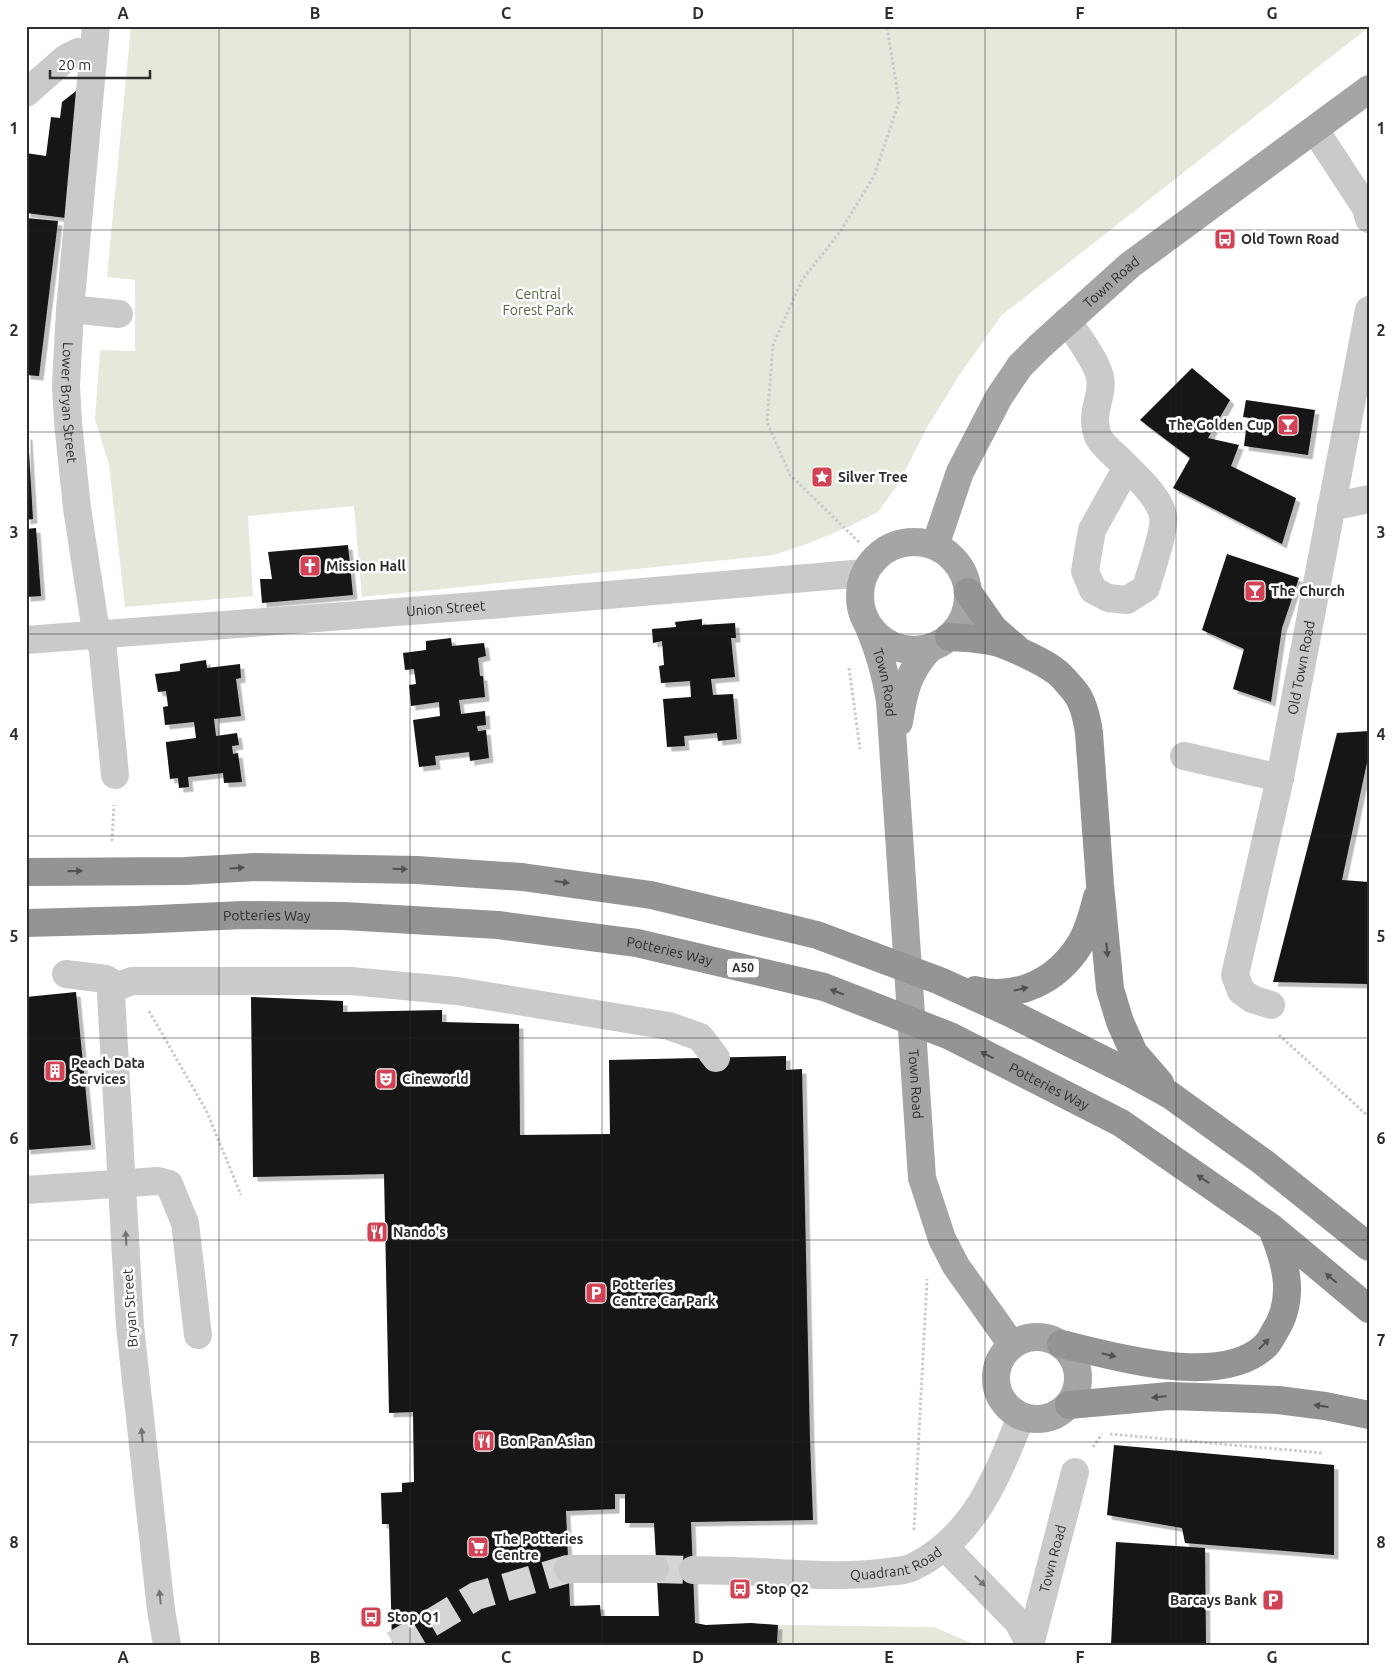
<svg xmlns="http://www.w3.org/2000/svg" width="1395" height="1671" font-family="Ubuntu,sans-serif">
<defs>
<filter id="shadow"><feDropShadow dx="4.5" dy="4.5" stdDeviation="0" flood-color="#0004"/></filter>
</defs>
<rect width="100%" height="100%" fill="#fff"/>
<g fill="#e4e9dc">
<polygon points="131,26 1369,26 1369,27 1002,315 962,371 926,429 900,481 878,512 848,527 807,544 774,555 362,597 354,506 248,516 253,596 125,607 109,465 95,419 100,350 135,351 135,280 107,277"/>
<polygon points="778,1625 934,1627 976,1645 778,1645"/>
</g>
<g fill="#141414" fill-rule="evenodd" filter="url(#shadow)">
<polygon points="76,91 81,92 66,218 26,213 26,153 46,156 51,117 60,118 62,102"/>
<polygon points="26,218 58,221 39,376 26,375"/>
<polygon points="1192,368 1230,400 1208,438 1239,445 1231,466 1296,498 1282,544 1173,488 1190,458 1140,420"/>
<polygon points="1246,400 1315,410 1308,455 1244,446 1246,430 1262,432 1264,420 1243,417"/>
<polygon points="26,435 28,435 33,519 26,520"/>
<polygon points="36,528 41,596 26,597 26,529"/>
<polygon points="348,545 353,595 262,603 260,579 272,579 268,552"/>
<polygon points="1227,554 1299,578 1282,628 1271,702 1233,689 1244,649 1202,630"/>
<polygon points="702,619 702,625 735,623 736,638 731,638 735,677 711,679 713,695 733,694 737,739 718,741 717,733 684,736 685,746 667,747 663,699 691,697 690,681 661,683 659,666 664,665 662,641 653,643 652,629 676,627 675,622"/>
<polygon points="451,638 452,646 484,643 486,656 478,658 480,676 483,676 485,697 459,700 461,714 485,711 486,725 477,726 478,731 486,730 489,758 470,761 469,752 435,756 436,765 419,767 413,720 440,716 439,702 411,706 409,685 416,684 414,669 405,670 403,653 426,650 426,641"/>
<polygon points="206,660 207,668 240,664 241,678 236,679 241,716 214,719 216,736 237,733 239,745 232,746 233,754 238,753 242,782 224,783 223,773 188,777 189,787 179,788 178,778 170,779 166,744 166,742 196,738 194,722 165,725 163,707 168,706 166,691 158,692 155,674 180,671 180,664"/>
<polygon points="1369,731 1369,753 1342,880 1369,882 1369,984 1273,982 1337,733"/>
<polygon points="76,992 91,1145 26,1150 26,997"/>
<path d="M 251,997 L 343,1001 L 343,1012 L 442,1010 L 442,1022 L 519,1024 L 520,1135 L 610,1134 L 609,1060 L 786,1056 L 786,1070 L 802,1069 L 810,1440 L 813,1520 L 691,1522 L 695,1623 L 706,1625 L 751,1623 L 778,1625 L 777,1645 L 392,1645 L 389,1524 L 382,1524 L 381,1493 L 402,1492 L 402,1483 L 414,1482 L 413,1412 L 389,1413 L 384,1174 L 253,1177 ZM 615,1494 L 625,1494 L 625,1523 L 654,1523 L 659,1616 L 601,1616 L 600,1605 L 570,1606 L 566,1511 L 615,1509 Z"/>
<polygon points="1114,1445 1334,1465 1334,1555 1185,1543 1182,1528 1107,1515"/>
<polygon points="1116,1542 1205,1548 1206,1645 1111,1645"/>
</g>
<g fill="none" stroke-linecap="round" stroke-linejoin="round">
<g stroke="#d5d5d5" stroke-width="28" stroke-dasharray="28 14" stroke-linecap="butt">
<polyline points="655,1569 693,1570"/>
<polyline points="394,1645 476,1596 568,1569"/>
</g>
<g stroke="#cacaca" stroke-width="3" stroke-dasharray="2.5 2.5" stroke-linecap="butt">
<polyline points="859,542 790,475 767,422 773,345 802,280 840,232 874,176 899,102 887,26"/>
<polyline points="849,668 860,749"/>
<polyline points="111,840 112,840 114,805"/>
<polyline points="149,1011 207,1112 241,1195"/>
<polyline points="1279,1035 1369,1117"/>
<polyline points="1110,1434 1322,1453"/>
<polyline points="1093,1447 1102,1434"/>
<polyline points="914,1530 927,1279"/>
</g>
<g stroke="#cacaca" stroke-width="28">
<path id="s1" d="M 96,26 L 70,309 L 66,386 L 68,422 L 77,508 L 94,619 L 103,651 L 115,775"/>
<polyline points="26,93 66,58 78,52 93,52"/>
<polyline points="1315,130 1366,208 1369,219"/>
<polyline points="70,309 119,314"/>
<path d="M 1067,321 C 1077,335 1096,360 1100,377 C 1104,397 1089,411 1098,436 C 1101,444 1117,457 1124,464 C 1138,479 1157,494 1163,515 C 1166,529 1150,573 1146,588 L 1127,600 L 1108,598 L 1093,590 L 1085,571 L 1092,530 L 1127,467"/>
<polyline points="1331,507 1369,499"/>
<path id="s2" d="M 26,640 L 503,604 L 865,573"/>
<polyline points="1184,756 1280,778"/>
<polyline points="66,974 106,979 118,986"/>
<path id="s3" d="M 1271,1005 L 1252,999 L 1241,991 L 1235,975 L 1280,778 L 1369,310"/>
<polyline points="26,1190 158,1181 169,1184 185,1223 198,1335"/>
<polyline points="945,1547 1018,1622 1030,1644"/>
<polyline points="568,1569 655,1569"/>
<path id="s4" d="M 693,1570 C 721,1571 749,1571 777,1573 C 813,1575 851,1577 887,1572 C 895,1571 906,1571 913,1567 C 973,1538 999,1475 1021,1416"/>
<polyline points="167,1645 161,1610 130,1326 111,995 118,986 132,981 351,981 457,991 669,1026 700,1037 716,1058"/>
<path id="s5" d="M 1030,1645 L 1075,1472"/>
</g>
<g stroke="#a5a5a5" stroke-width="28">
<circle cx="914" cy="596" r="54"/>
<path id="s6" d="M 935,546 L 960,472 L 999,397 L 1020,366 L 1040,346 L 1130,265 L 1369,89"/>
<path id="s7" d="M 869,627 C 879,651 886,675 890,701 L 922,1178 L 942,1239 L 956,1266 L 1012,1345"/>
<path d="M 899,722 C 904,690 908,672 930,648"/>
<circle cx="1037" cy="1378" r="41"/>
</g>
<g stroke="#949494" stroke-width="28">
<polyline points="968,592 994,629 1015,647"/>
<path d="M 949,637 C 965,638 982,638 999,643 C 1013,648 1042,661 1054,670 C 1062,675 1070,686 1076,693 C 1084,704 1087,719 1089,733 L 1100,884 L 1110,989 L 1120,1022 L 1134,1053 L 1160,1083"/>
<polyline points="26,872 185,871 256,867 417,870 522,877 651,895 817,935 940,981 1010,1013 1130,1073 1170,1095 1263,1162 1369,1247"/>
<path id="s8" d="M 26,923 L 136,920 L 243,915 L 344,916 L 498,925 L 637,943 L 824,987 L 950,1036 L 1121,1123 L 1272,1228 L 1369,1309"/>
<path d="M 975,990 C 1017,1001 1058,980 1080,944 C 1089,930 1093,912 1097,897"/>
<path d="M 1061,1344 C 1115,1356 1219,1388 1264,1347 C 1269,1343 1272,1336 1275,1331 C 1296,1298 1286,1262 1272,1229"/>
<polyline points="1069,1405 1169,1396 1229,1398 1278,1400 1325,1406 1369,1415"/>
</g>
</g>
<defs><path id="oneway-solid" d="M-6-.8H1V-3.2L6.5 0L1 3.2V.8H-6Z" transform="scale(1.25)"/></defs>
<g fill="#515151">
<use href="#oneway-solid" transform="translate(237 868) rotate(-3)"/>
<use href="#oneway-solid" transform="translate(400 869) rotate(1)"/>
<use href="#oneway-solid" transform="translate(75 871) rotate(-1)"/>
<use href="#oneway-solid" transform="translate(562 882) rotate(8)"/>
<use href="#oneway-solid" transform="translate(1107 950) rotate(85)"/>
<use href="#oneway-solid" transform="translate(1021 989) rotate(-13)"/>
<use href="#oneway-solid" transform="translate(837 992) rotate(-159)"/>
<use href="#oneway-solid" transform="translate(987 1055) rotate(-153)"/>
<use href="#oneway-solid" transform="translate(1203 1179) rotate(-146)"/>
<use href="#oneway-solid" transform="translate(1331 1278) rotate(-140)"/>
<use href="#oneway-solid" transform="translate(1264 1344) rotate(-46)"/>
<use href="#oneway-solid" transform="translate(1109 1355) rotate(13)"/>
<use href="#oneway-solid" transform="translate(1159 1397) rotate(175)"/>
<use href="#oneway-solid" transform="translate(1321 1406) rotate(-172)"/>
</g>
<g fill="#747474">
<use href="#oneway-solid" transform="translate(126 1238) rotate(-93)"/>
<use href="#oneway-solid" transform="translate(142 1435) rotate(-96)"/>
<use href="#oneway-solid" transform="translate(980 1581) rotate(45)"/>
<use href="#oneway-solid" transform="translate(160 1597) rotate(-96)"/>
</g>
<path fill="none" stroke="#2d2d2d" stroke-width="1" stroke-opacity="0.55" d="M 219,26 L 219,1645M 410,26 L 410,1645M 602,26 L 602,1645M 793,26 L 793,1645M 985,26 L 985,1645M 1176,26 L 1176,1645M 26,230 L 1369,230M 26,432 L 1369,432M 26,634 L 1369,634M 26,836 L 1369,836M 26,1038 L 1369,1038M 26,1240 L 1369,1240M 26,1442 L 1369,1442"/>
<defs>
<g id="bus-square" transform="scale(1.125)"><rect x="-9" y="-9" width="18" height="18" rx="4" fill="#d24255" stroke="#fff"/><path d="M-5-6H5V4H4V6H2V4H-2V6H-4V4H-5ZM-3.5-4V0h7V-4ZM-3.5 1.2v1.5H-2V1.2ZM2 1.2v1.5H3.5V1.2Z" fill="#fff"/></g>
<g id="bar-square" transform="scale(1.125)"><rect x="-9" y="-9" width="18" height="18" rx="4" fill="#d24255" stroke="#fff"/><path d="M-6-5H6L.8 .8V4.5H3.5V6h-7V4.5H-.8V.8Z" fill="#fff"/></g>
<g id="sight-square" transform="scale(1.125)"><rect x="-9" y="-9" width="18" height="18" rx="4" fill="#d24255" stroke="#fff"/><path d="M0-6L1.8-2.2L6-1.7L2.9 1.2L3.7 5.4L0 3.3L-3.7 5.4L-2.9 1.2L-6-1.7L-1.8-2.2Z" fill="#fff"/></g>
<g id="church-square" transform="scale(1.125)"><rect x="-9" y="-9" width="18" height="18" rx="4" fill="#d24255" stroke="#fff"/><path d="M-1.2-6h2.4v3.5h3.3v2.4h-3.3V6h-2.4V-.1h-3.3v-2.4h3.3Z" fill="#fff"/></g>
<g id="building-square" transform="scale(1.125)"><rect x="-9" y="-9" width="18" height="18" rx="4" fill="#d24255" stroke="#fff"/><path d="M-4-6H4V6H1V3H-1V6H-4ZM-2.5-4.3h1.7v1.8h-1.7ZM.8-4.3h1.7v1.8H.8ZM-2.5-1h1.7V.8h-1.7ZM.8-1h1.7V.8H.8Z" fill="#fff"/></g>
<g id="theatre-square" transform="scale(1.125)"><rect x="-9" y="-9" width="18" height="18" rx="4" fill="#d24255" stroke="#fff"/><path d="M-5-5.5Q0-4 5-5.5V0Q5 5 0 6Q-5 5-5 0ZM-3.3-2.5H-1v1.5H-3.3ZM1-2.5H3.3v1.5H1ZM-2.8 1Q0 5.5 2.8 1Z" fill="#fff"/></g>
<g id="restaurant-square" transform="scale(1.125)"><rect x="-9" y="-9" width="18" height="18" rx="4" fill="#d24255" stroke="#fff"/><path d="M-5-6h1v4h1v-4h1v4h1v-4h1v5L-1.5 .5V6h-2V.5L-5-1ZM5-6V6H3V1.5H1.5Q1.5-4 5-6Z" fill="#fff"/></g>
<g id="parking-square" transform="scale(1.125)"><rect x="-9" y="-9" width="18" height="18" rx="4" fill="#d24255" stroke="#fff"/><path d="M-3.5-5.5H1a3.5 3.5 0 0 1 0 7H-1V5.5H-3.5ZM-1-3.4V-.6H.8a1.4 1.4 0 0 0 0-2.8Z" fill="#fff"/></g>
<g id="supermarket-square" transform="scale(1.125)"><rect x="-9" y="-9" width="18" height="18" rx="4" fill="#d24255" stroke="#fff"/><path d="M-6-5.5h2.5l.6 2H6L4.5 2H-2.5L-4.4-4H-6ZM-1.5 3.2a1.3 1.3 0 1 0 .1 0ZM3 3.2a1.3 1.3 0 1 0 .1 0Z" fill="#fff"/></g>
</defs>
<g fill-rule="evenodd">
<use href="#bus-square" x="1225" y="239"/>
<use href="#bar-square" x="1288" y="425"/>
<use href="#sight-square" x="822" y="477"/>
<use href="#church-square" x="310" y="566"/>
<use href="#bar-square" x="1255" y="591"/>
<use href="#building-square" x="55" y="1071"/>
<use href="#theatre-square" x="386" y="1079"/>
<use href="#restaurant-square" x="377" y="1232"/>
<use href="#parking-square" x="596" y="1293"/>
<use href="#restaurant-square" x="484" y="1441"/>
<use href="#supermarket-square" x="478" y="1547"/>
<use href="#bus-square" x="740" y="1589"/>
<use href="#parking-square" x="1273" y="1600"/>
<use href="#bus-square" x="371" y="1617"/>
</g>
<g text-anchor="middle" stroke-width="5" stroke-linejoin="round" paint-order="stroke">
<rect fill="#fff" stroke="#6c6c6c" stroke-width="1" x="727" y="958.5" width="32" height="19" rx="4"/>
<g font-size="12" font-weight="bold" fill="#2d2d2d">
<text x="743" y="972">A50</text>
</g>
<g font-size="14" font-weight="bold" fill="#2d2d2d" stroke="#fff" text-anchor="start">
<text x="1241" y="244">Old Town Road</text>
<text x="1272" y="430" text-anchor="end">The Golden Cup</text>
<text x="838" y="482">Silver Tree</text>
<text x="326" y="571">Mission Hall</text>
<text x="1271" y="596">The Church</text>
<text x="71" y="1068">Peach Data<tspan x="71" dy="16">Services</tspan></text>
<text x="402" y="1084">Cineworld</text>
<text x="393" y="1237">Nando's</text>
<text x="612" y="1290">Potteries<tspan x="612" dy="16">Centre Car Park</tspan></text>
<text x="500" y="1446">Bon Pan Asian</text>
<text x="494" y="1544">The Potteries<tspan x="494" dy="16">Centre</tspan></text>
<text x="756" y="1594">Stop Q2</text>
<text x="1257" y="1605" text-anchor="end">Barcays Bank</text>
<text x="387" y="1622">Stop Q1</text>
</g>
<g font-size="14" fill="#2d2d2d" stroke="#fff">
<text dy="5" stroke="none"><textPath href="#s6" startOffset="324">Town Road</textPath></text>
<text dy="5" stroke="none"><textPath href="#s1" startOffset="378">Lower Bryan Street</textPath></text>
<text dy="5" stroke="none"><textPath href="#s2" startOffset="421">Union Street</textPath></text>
<text dy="5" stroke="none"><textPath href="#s3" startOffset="365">Old Town Road</textPath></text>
<text dy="5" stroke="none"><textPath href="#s7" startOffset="58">Town Road</textPath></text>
<text dy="5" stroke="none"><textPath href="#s8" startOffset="241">Potteries Way</textPath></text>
<text dy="5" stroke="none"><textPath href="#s8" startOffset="646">Potteries Way</textPath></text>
<text dy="5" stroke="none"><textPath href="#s7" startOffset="461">Town Road</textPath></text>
<text dy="5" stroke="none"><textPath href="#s8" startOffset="1051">Potteries Way</textPath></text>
<text transform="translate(130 1308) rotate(-94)" y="5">Bryan Street</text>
<text dy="5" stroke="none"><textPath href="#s5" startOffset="89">Town Road</textPath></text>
<text dy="5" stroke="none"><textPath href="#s4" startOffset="205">Quadrant Road</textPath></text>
</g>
<g font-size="14" fill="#536440" stroke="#fff">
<text x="538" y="299">Central<tspan x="538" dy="16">Forest Park</tspan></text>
</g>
</g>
<rect width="1395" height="1671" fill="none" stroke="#ffffff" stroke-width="55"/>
<path d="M50 70v8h100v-8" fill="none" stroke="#2d2d2d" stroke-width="2.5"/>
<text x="58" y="70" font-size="15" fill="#2d2d2d" stroke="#ffffff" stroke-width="4" paint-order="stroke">20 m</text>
<rect x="28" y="28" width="1340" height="1616" fill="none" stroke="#2d2d2d" stroke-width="2"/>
<g font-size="16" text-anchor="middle" font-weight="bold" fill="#2d2d2d">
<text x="123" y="19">A</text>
<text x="315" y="19">B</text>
<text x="506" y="19">C</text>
<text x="698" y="19">D</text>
<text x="889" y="19">E</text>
<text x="1080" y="19">F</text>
<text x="1272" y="19">G</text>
<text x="14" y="134">1</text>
<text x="1381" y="134">1</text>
<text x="14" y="336">2</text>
<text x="1381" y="336">2</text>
<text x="14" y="538">3</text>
<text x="1381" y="538">3</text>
<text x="14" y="740">4</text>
<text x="1381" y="740">4</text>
<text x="14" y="942">5</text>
<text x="1381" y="942">5</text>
<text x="14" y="1144">6</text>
<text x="1381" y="1144">6</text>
<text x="14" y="1346">7</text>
<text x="1381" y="1346">7</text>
<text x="14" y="1548">8</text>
<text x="1381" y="1548">8</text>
<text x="123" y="1663">A</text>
<text x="315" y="1663">B</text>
<text x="506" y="1663">C</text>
<text x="698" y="1663">D</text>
<text x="889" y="1663">E</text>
<text x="1080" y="1663">F</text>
<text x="1272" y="1663">G</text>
</g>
</svg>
